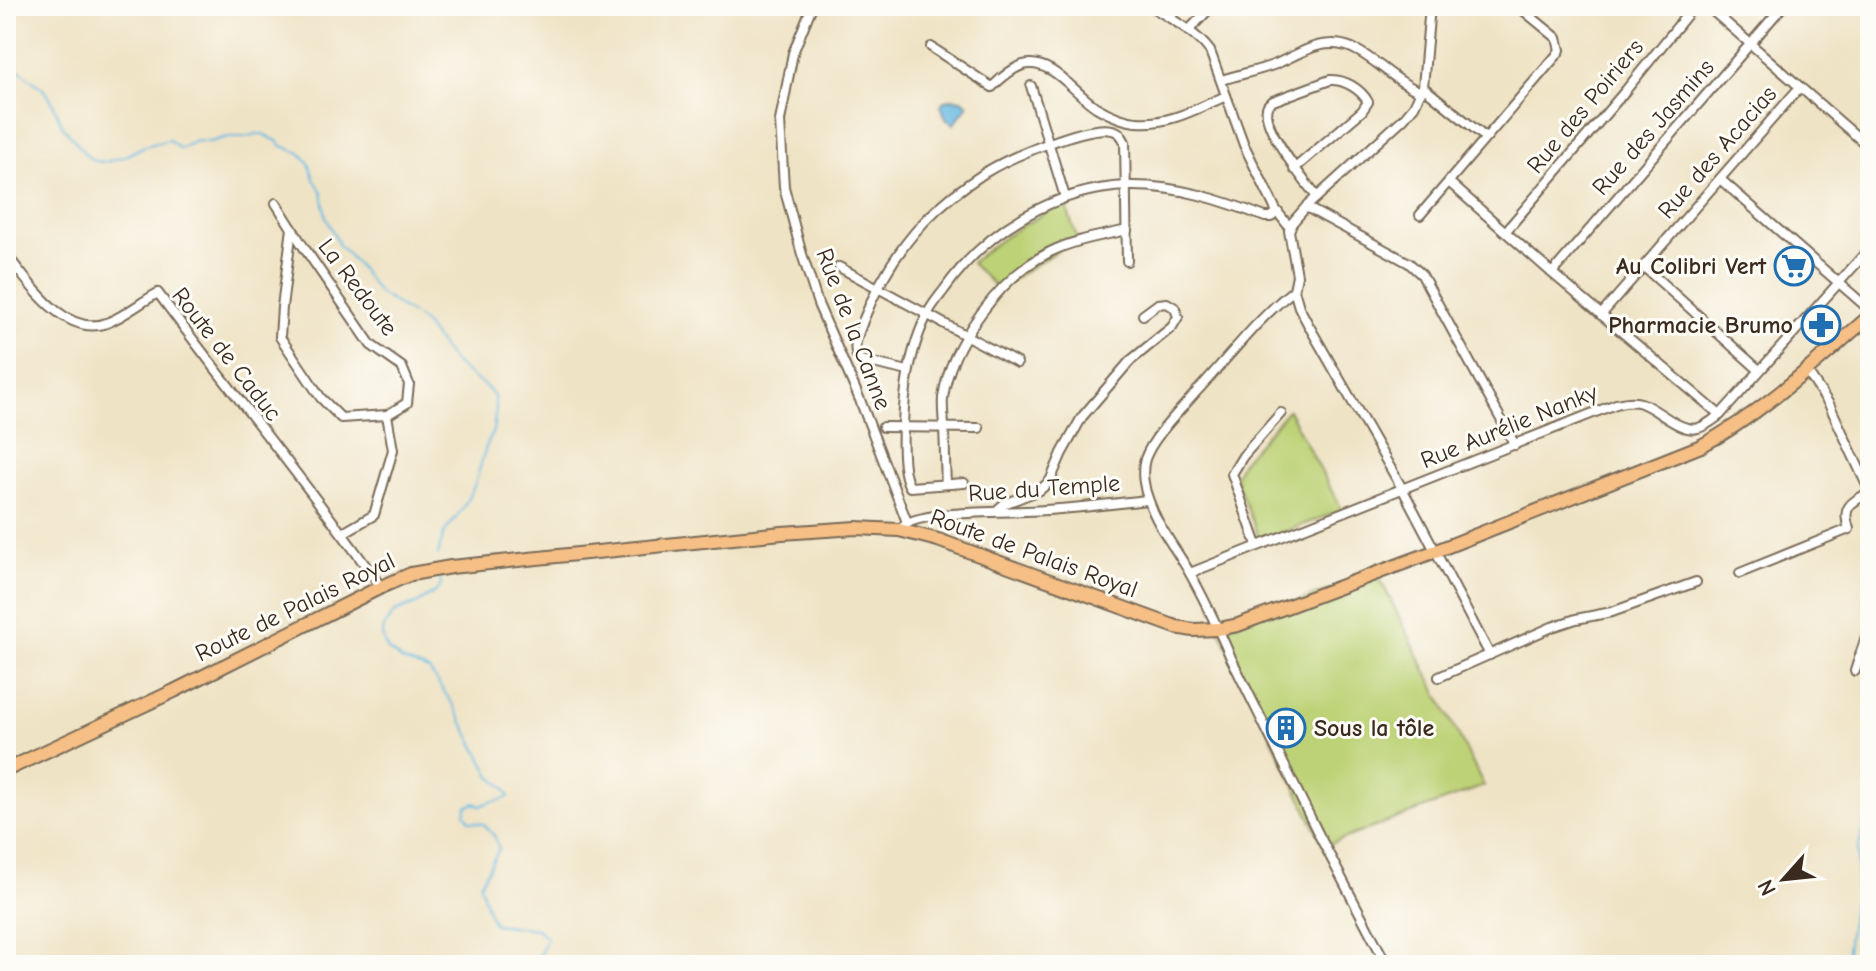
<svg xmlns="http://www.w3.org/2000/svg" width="1876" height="971" font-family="'Comic Neue',sans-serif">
<rect width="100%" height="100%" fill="#fdfcf7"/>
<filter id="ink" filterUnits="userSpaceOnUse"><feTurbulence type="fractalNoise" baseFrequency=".0125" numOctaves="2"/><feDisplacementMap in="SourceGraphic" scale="16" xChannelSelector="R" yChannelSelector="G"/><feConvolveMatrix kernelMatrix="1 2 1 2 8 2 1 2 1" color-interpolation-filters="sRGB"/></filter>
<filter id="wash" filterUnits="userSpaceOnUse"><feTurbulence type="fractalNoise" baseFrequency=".006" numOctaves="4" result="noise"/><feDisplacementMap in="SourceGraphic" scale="32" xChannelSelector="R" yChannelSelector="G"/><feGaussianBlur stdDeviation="1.8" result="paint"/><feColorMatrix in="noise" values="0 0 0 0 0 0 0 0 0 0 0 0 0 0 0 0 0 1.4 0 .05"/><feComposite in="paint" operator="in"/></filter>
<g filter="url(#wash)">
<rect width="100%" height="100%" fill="#efe3c5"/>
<g fill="#bdd276" stroke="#7c7e4a" stroke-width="2">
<path d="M 1065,203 L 1077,238 L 998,289 L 971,263 C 1002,236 1029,221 1065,203 Z"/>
<polygon points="1288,410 1342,510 1260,541 1235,477 1241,463"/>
<polygon points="1377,573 1484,786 1324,846 1219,629"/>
</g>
<polygon fill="#67b9e2" stroke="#517280" stroke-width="2" points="951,99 962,100 968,105 954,124 946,119 941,105 945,100"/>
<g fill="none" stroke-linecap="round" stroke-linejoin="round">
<g stroke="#67b9e2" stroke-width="2">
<polyline points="6,60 42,88 51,99 62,125 86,155 94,161 106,162 123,157 145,146 169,140 180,149 195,141 210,142 227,137 244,137 257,134 263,134 277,141 282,146 300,153 309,163 314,179 322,192 326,217 339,245 356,263 379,293 422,321 451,359 464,371 486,387 494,396 496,409 493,431 486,447 475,484 463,508 444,533 438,555"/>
<path d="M 440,576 L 441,586 L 435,592 L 418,603 L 395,612 L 385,625 L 382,635 L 384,642 L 388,650 L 403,661 L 429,670 L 454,706 L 492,778 L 504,787 L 509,797 C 500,802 493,799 481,806 L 475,803 L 466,807 L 465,814 L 470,821 L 484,824 L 495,837 L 499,849 L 480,884 L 487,908 L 494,924 L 537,929 L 547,938 L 535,965"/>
<polyline points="1857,877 1858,850 1870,806"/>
<polyline points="1845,965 1856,885"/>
</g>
</g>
</g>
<g filter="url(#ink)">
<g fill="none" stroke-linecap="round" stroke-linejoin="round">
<g stroke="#7a6b58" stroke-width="12">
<g id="street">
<polyline points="812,6 793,53 780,121 784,187 801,251 818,304 860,400 907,522"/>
<path d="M 1150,6 C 1170,18 1196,32 1210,51 L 1244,145 L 1276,210 L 1290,228"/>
<polyline points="1707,6 1870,148"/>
<polyline points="1169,17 1179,6"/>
<polyline points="1188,31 1212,6"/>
<path d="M 931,47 L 992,87 C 1001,78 1011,69 1023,65 C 1051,57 1075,94 1096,107 C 1108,114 1123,121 1137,122 C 1169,125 1198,108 1226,96"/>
<path d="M 1222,80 C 1240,74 1258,71 1276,64 C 1301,53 1324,36 1352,48 C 1377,59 1395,82 1421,92"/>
<polyline points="1031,86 1065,197"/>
<polyline points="1423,87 1486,138"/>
<path d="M 1294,169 L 1362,111 L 1368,102 C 1361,89 1344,79 1330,80 L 1273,101 C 1272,102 1269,103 1268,105 C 1257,122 1306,183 1317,197"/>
<polyline points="1720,179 1870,310"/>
<polyline points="1450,183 1552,273 1720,415"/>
<polyline points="276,203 303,246 371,345 402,367 409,384 407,403 387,415 341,418 321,398 280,337 282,307 292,228"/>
<polyline points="1306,207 1409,263 1422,275 1515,445"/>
<polyline points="1420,215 1556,56 1560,50 1557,38 1518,6"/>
<polyline points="1506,231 1626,90 1694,6"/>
<path d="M 6,254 C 29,283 66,340 109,322 C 126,315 141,302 158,293 C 231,392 310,487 381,587"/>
<polyline points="839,267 1017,363"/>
<polyline points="1644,267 1759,370"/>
<polyline points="1552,273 1783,6"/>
<polyline points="1294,290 1299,307 1309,326 1403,490 1490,655"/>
<polyline points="1601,315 1800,87"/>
<polyline points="1806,370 1829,404 1870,492"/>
<path d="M 908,371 L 860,360 C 850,349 859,333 863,321 C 877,285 898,250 924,222 C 940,205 966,185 986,172 C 1009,158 1087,124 1112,130 C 1119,131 1122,136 1125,142 L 1127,261"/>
<polyline points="883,427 979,428"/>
<path d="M 964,483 L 910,487 C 899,471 903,417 905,397 C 908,369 914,341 927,315 C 931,306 938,298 944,290 C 986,230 1056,188 1129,186 C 1176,185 1222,200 1265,217 L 1271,217 L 1278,212"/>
<path d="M 946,484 C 945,466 945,447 944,429 C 944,419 942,408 943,398 C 950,344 1001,276 1050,252 C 1074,240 1101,236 1127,230"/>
<polyline points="6,506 6,515"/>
<polyline points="996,511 1004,504 1040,490 1050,481 1062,453 1082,417 1130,361 1172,327 1178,317 1175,308 1167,303 1158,304 1143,315"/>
<path d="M 904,525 C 925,511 998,512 1025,511 C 1066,510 1108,504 1148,500"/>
<polyline points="343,533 374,515 393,450 387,415"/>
<polyline points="1257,545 1232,474 1243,456 1281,413"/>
<path d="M 1190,573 L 1616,404 C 1624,402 1633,400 1641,403 C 1658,409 1680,433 1698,428 C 1706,426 1713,420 1720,415 L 1870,248"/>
<path d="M 1740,573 L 1849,529 C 1841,506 1852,502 1870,492"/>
<polyline points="1855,671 1870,624"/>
<polyline points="1439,677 1552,627 1576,619 1612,612 1696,582"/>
<path d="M 1387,965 L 1319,835 L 1231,658 C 1218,628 1204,598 1188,570 C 1175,548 1157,525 1149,501 C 1144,489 1141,472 1145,459 C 1153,436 1181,410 1197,391 C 1229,357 1257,319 1294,290 L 1297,275 L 1289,231 L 1292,223 L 1306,207 L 1404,118 L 1414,106 L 1423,87 L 1430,6"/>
</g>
</g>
<g stroke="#7a6b58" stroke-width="16">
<path id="primary" d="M 6,770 L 174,691 L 381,587 L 411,574 L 451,567 L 782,533 L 856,528 L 899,530 L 938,540 L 1176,627 L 1193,630 L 1219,629 L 1238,625 L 1436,551 L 1701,446 C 1763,413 1817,361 1870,316"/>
</g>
<use href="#street" stroke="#fff" stroke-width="8"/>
<use href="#primary" stroke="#f5bf86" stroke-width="12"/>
</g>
</g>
<defs>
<g id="supermarket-ring" transform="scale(2)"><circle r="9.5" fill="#fdfcf7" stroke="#1f6fb2" stroke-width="1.5"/><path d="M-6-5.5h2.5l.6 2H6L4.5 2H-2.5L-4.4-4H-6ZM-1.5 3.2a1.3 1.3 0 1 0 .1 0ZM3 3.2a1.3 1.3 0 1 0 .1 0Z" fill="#1f6fb2"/></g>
<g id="pharmacy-ring" transform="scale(2)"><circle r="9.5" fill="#fdfcf7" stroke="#1f6fb2" stroke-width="1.5"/><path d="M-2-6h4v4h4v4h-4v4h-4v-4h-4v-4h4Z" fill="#1f6fb2"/></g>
<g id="building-ring" transform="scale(2)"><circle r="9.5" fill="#fdfcf7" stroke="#1f6fb2" stroke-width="1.5"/><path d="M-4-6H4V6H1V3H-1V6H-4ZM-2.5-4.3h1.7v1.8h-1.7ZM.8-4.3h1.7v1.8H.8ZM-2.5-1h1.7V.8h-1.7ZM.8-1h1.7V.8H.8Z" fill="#1f6fb2"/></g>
</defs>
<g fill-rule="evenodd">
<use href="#supermarket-ring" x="1794" y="266"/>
<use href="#pharmacy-ring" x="1821" y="325"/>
<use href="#building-ring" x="1286" y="728"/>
</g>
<g text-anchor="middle" stroke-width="6" stroke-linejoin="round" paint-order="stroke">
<g font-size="24" fill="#3b2a1e" stroke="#fdfcf7">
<text transform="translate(1585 106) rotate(-50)" y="8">Rue des Poiriers</text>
<text transform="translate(1653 127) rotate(-49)" y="8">Rue des Jasmins</text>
<text transform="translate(1717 152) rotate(-49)" y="8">Rue des Acacias</text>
<text transform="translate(358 287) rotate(53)" y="8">La Redoute</text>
<text transform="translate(854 329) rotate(69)" y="8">Rue de la Canne</text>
<text transform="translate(227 354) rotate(52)" y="8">Route de Caduc</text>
<text transform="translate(1509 426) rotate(-22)" y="8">Rue Aurélie Nanky</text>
<text transform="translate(1044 488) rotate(-4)" y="8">Rue du Temple</text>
<text transform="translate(1034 553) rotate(20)" y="8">Route de Palais Royal</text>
<text transform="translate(295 607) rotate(-26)" y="8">Route de Palais Royal</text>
</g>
<g font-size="24" font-weight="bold" fill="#3b2a1e" stroke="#fdfcf7" text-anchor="end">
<text x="1766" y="274">Au Colibri Vert</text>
<text x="1793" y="333">Pharmacie Brumo</text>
<text x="1314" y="736" text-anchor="start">Sous la tôle</text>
</g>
</g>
<rect width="1876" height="971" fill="none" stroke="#fdfcf7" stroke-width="32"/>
<g transform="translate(1784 879) rotate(243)" stroke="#fdfcf7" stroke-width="6" paint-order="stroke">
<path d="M0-6L14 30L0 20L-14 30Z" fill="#3b2a1e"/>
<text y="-12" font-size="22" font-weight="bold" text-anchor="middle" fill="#3b2a1e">N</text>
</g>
</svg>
